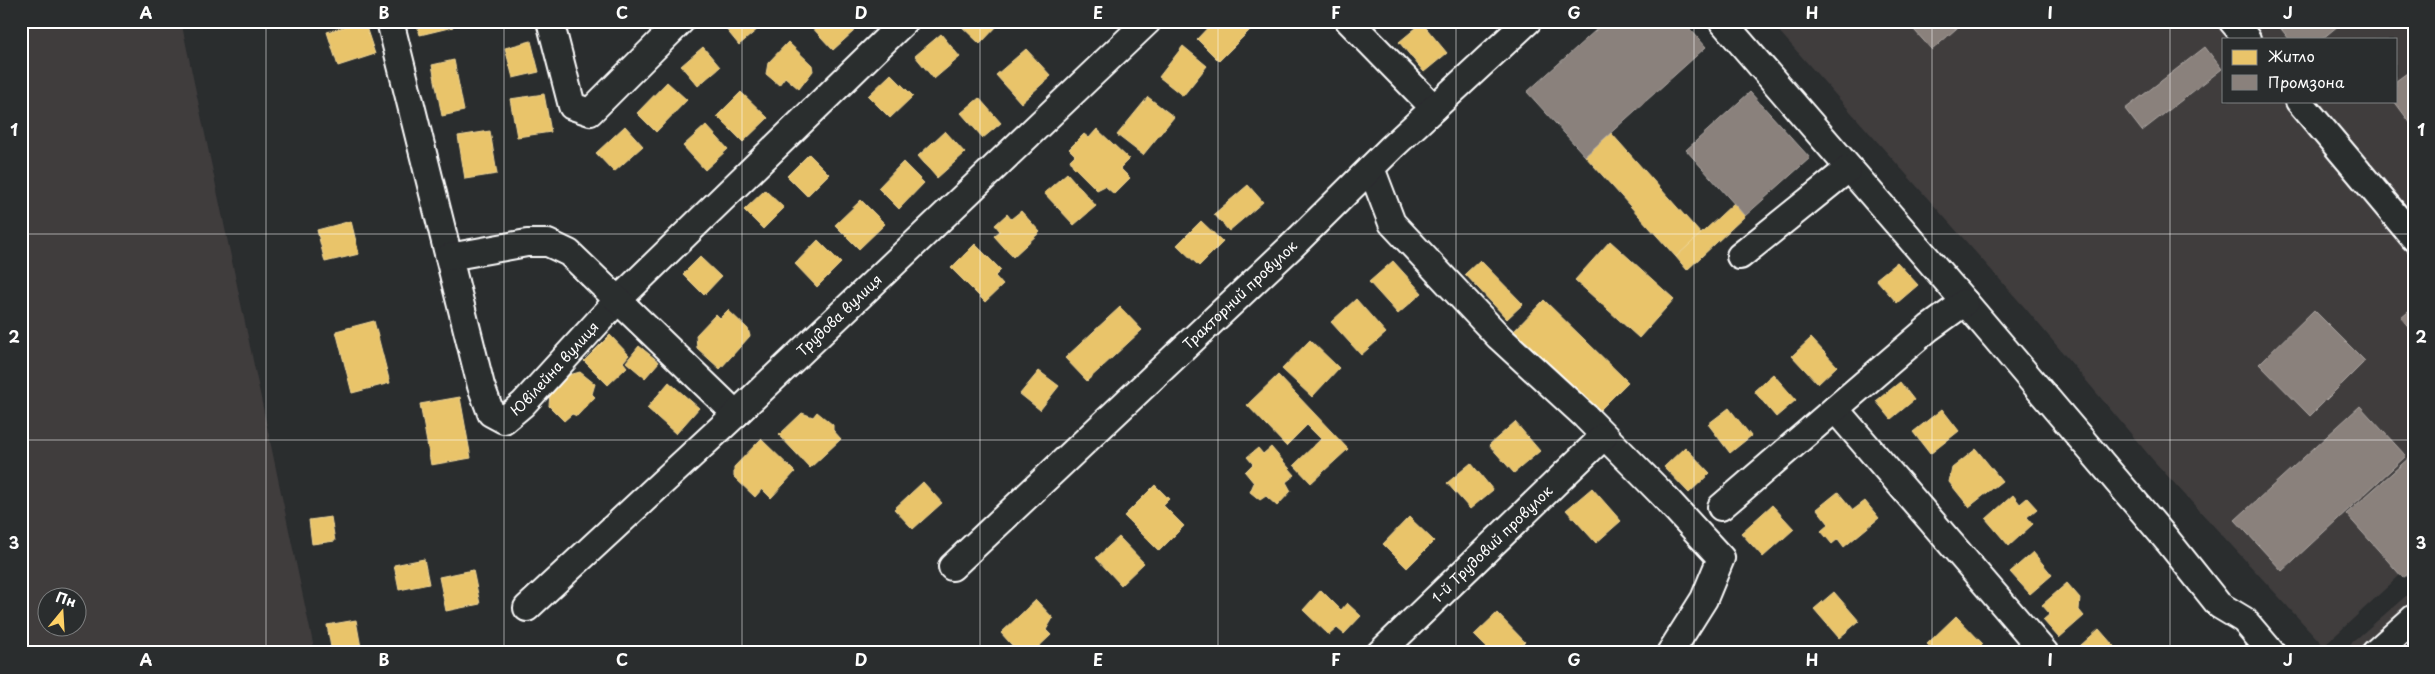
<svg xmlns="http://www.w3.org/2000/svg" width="2435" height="674" font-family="'Playpen Sans',sans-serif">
<rect width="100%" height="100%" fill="#2a2d2e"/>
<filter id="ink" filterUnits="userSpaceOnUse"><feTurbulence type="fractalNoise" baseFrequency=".02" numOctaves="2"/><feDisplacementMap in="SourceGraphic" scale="10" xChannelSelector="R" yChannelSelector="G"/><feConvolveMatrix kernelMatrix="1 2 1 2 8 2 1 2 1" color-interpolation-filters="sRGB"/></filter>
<g filter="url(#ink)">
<g fill="#403d3e" fill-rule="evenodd">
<path d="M 21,21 L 181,21 L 315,653 L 21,653 ZM 48,596 L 78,596 L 78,626 L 48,626 Z"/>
<path d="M 1770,21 L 2414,21 L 2414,562 L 2324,646 L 2153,460 L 2026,309 ZM 2224,39 L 2396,39 L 2396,101 L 2224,101 Z"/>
<polygon points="2414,589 2414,653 2340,653"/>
</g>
<g fill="#e9c46a" stroke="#f0d697">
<polygon points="364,21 375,54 338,66 327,32"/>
<polygon points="416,21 452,21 453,27 420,35"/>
<polygon points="723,21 763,21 765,23 739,45 721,23"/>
<polygon points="810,21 845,21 854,31 833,50 808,23"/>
<polygon points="956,21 1002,21 980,44"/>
<polygon points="1214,21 1244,21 1251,29 1219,61 1197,39"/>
<polygon points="1266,21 1280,21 1274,28"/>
<polygon points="1422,23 1447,53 1424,72 1399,42"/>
<polygon points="941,34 960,57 934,79 915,56"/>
<polygon points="531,41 539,72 513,78 505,48"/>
<polygon points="788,42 812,65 813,71 799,89 785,77 779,85 766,74 768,63"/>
<polygon points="1183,46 1207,66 1183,96 1159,77"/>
<polygon points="703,47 720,67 698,86 681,66"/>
<polygon points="1026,49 1051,76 1021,103 996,75"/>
<polygon points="454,60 464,111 442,116 432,65"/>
<polygon points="891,74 913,96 890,118 868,96"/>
<polygon points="667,82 687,100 656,132 637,113"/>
<polygon points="741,92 768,118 743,142 717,116"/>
<polygon points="544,94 551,132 517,137 510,99"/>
<polygon points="1148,97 1174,117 1143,155 1117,135"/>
<polygon points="979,98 1001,123 983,138 961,113"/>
<polygon points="706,125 728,149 705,170 683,146"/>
<polygon points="625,126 643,146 614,172 596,153"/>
<polygon points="1097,129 1129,159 1120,168 1130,178 1114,194 1105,186 1097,190 1073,166 1070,160 1075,155 1069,149 1084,134 1089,138"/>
<polygon points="490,131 497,174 465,179 458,136"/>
<polygon points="945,131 965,153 937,178 918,156"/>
<polygon points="1611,133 1701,234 1676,257 1585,156"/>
<polygon points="809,154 829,174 807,196 787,176"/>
<polygon points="903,162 924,183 899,209 878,188"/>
<polygon points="1067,173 1096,206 1074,225 1044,193"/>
<polygon points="1248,185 1263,202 1229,231 1214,214"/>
<polygon points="765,190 784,208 763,229 744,210"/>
<polygon points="861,200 885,224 859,249 835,225"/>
<polygon points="1734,203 1745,216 1687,270 1676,257"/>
<polygon points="1021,211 1040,232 1013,257 994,236 1000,231 995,225 1007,214 1011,219"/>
<polygon points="351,221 359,254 325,262 317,230"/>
<polygon points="1201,221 1223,242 1199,266 1177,245"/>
<polygon points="818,240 841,263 817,287 795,264"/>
<polygon points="1610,241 1674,299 1639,338 1575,280"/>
<polygon points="975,244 1001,270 995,276 1003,285 985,302 951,268"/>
<polygon points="700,257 721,277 704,295 683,274"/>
<polygon points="1480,260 1523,304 1507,319 1465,274"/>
<polygon points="1393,261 1422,293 1398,314 1369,282"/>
<polygon points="1897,262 1918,285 1897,303 1876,279"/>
<polygon points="1356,299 1386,333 1361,355 1331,322"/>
<polygon points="1544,300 1628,382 1596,414 1512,333"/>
<polygon points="1120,307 1142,330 1087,381 1065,358"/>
<polygon points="728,310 748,329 750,336 720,369 697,348 696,335 716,314 720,318"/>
<polygon points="374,321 390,383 352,393 336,331"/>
<polygon points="610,335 629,355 623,362 627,367 608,385 584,361"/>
<polygon points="1811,338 1837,366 1818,384 1792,356"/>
<polygon points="1310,340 1339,368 1312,397 1282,369"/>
<polygon points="639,346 659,362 645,378 626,362"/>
<polygon points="1039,371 1059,386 1040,410 1020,394"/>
<polygon points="580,372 595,384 592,394 595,397 577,416 572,414 564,421 549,406 550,393 569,375"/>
<polygon points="1773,374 1796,400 1776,417 1754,391"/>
<polygon points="1278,375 1348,449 1311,483 1294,465 1321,439 1307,425 1286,446 1247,405"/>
<polygon points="669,382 699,408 676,434 647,408"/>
<polygon points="1900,382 1914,400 1891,419 1876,401"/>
<polygon points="460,397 471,458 431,465 420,404"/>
<polygon points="1729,408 1751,436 1730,453 1708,424"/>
<polygon points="1942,409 1959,431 1930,454 1913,432"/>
<polygon points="817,412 833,425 833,430 841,439 810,468 779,435 802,413 813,417"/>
<polygon points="1515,422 1540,451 1514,473 1489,445"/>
<polygon points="761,439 795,472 771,498 762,489 755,497 734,477 734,467"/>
<polygon points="1271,447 1295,475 1286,482 1291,491 1277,506 1266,496 1260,500 1250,492 1254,483 1245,472 1253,464 1247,457 1258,448 1263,454"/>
<polygon points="1685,447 1710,473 1689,493 1664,467"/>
<polygon points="1976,449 2002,481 1969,507 1949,482 1952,468"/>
<polygon points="1471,463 1493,490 1470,509 1447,483"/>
<polygon points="923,482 942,503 913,529 894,509"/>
<polygon points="1155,485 1169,499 1163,505 1184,526 1159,551 1124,516"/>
<polygon points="1592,488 1621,521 1596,543 1566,510"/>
<polygon points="1838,492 1853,510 1865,501 1879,518 1844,547 1838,539 1832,544 1821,531 1829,524 1817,509"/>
<polygon points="2013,495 2020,504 2027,498 2037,509 2027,517 2033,524 2009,546 1986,519"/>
<polygon points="1772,505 1794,529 1763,557 1741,533"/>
<polygon points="331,517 335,541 312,544 309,520"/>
<polygon points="1409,517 1434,541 1407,568 1383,544"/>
<polygon points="1119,537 1144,563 1121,585 1096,558"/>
<polygon points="2033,552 2052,575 2030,594 2010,572"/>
<polygon points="424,559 429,584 399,590 394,565"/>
<polygon points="473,570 480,604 446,611 439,577"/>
<polygon points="2067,583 2080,598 2079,610 2084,616 2059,638 2043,620 2050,614 2042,605"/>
<polygon points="1321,590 1341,610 1347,603 1361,616 1344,634 1337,628 1329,635 1303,610"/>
<polygon points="1834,592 1859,621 1839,638 1814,609"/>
<polygon points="1036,600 1053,618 1046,630 1051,635 1032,653 1019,653 1001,633"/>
<polygon points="1497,613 1525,642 1514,653 1492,653 1474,635"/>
<polygon points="1956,616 1983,644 1974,653 1936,653 1927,644"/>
<polygon points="356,620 362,653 332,653 327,625"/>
<polygon points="2099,629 2119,652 2118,653 2086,653 2080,646"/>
</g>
<g fill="#8a817c" stroke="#ada7a3">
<polygon points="1606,21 1683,21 1706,47 1585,156 1527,92"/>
<polygon points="1906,21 1965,21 1932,50"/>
<polygon points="2275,21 2344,21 2322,39 2289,39"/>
<polygon points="2205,47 2222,69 2142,131 2125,109"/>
<polygon points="2414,68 2414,128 2394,101 2396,101 2396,81"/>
<polygon points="1750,92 1810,158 1745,216 1686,150"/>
<polygon points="2414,307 2414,333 2401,318"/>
<polygon points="2314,310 2365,361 2310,416 2259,364"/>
<polygon points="2360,406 2406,456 2282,571 2235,520"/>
<polygon points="2410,457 2414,461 2414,569 2403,578 2346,514"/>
</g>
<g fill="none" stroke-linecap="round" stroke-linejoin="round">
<g stroke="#fff" stroke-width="30">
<g id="minor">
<path id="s1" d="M 390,21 L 481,386 L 491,413 L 504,420 L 523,404 L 617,301 L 905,21"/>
<polyline points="550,21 572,106 590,112 681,21"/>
<polyline points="1349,21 1434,108"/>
<polyline points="1722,21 1965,302 2168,541 2219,605 2244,620 2272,653"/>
<polyline points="2232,21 2247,39"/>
<polyline points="2299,101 2414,238"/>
<polyline points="1371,168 1392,223 1499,337 1585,416 1660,492 1721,558 1704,599 1670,653"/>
<polyline points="1740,256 1848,169"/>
<polyline points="449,257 527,243 548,243 569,253 736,414"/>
<polyline points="1835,409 2045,653"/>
<polyline points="1721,507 1929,328 1965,302"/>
<path id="s2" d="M 952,567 L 1292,246 L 1392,147 L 1528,21"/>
<path id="s3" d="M 527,608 L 736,414 L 1148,21"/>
<path id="s4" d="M 1380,653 L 1604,436"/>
<polyline points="2375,653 2414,618"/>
</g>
</g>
<polyline stroke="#fff" stroke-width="3" stroke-dasharray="5 4" stroke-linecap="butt" points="2234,653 2238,647"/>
<use href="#minor" stroke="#2a2d2e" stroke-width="26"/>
</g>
</g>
<path fill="none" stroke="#fff" stroke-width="1" stroke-opacity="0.55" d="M 266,21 L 266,653M 504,21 L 504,653M 742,21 L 742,653M 980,21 L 980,653M 1218,21 L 1218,653M 1456,21 L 1456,653M 1694,21 L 1694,653M 1932,21 L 1932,653M 2170,21 L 2170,653M 21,234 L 2414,234M 21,440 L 2414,440"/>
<g text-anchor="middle" stroke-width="5" stroke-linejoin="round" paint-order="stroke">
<g font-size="14" fill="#fff" stroke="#2a2d2e">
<text dy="5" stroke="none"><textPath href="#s2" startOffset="396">Тракторний провулок</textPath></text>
<text dy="5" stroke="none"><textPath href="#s3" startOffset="428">Трудова вулиця</textPath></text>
<text dy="5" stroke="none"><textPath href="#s1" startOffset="492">Ювілейна вулиця</textPath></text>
<text dy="5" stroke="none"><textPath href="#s4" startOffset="156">1-й Трудовий провулок</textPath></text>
</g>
</g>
<rect width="2435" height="674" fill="none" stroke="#2a2d2e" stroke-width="55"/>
<rect x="2222" y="38" width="175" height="65" fill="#2a2d2e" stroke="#7f8182"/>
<rect x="2232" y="50" width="25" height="15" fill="#e9c46a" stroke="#7f8182"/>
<text x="2268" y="62" font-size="15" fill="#ffffff">Житло</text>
<rect x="2232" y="75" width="25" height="15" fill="#8a817c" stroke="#7f8182"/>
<text x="2268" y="88" font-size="15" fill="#ffffff">Промзона</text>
<g transform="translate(62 612) rotate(18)"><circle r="24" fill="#2a2d2e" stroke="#7f8182"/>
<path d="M0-4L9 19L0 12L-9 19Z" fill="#ffd166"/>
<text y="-8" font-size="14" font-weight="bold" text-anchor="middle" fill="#ffffff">Пн</text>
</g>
<rect x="28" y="28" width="2380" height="618" fill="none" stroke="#fff" stroke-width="2"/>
<g font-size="16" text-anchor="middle" font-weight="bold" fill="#fff">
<text x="146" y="19">A</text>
<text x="384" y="19">B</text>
<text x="622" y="19">C</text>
<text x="861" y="19">D</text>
<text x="1098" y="19">E</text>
<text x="1336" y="19">F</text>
<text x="1574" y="19">G</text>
<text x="1812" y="19">H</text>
<text x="2050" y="19">I</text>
<text x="2288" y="19">J</text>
<text x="14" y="136">1</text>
<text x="2421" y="136">1</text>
<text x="14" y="343">2</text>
<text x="2421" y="343">2</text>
<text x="14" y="549">3</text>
<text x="2421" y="549">3</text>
<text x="146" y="666">A</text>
<text x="384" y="666">B</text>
<text x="622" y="666">C</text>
<text x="861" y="666">D</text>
<text x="1098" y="666">E</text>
<text x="1336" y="666">F</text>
<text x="1574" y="666">G</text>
<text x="1812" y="666">H</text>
<text x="2050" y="666">I</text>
<text x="2288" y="666">J</text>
</g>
</svg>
